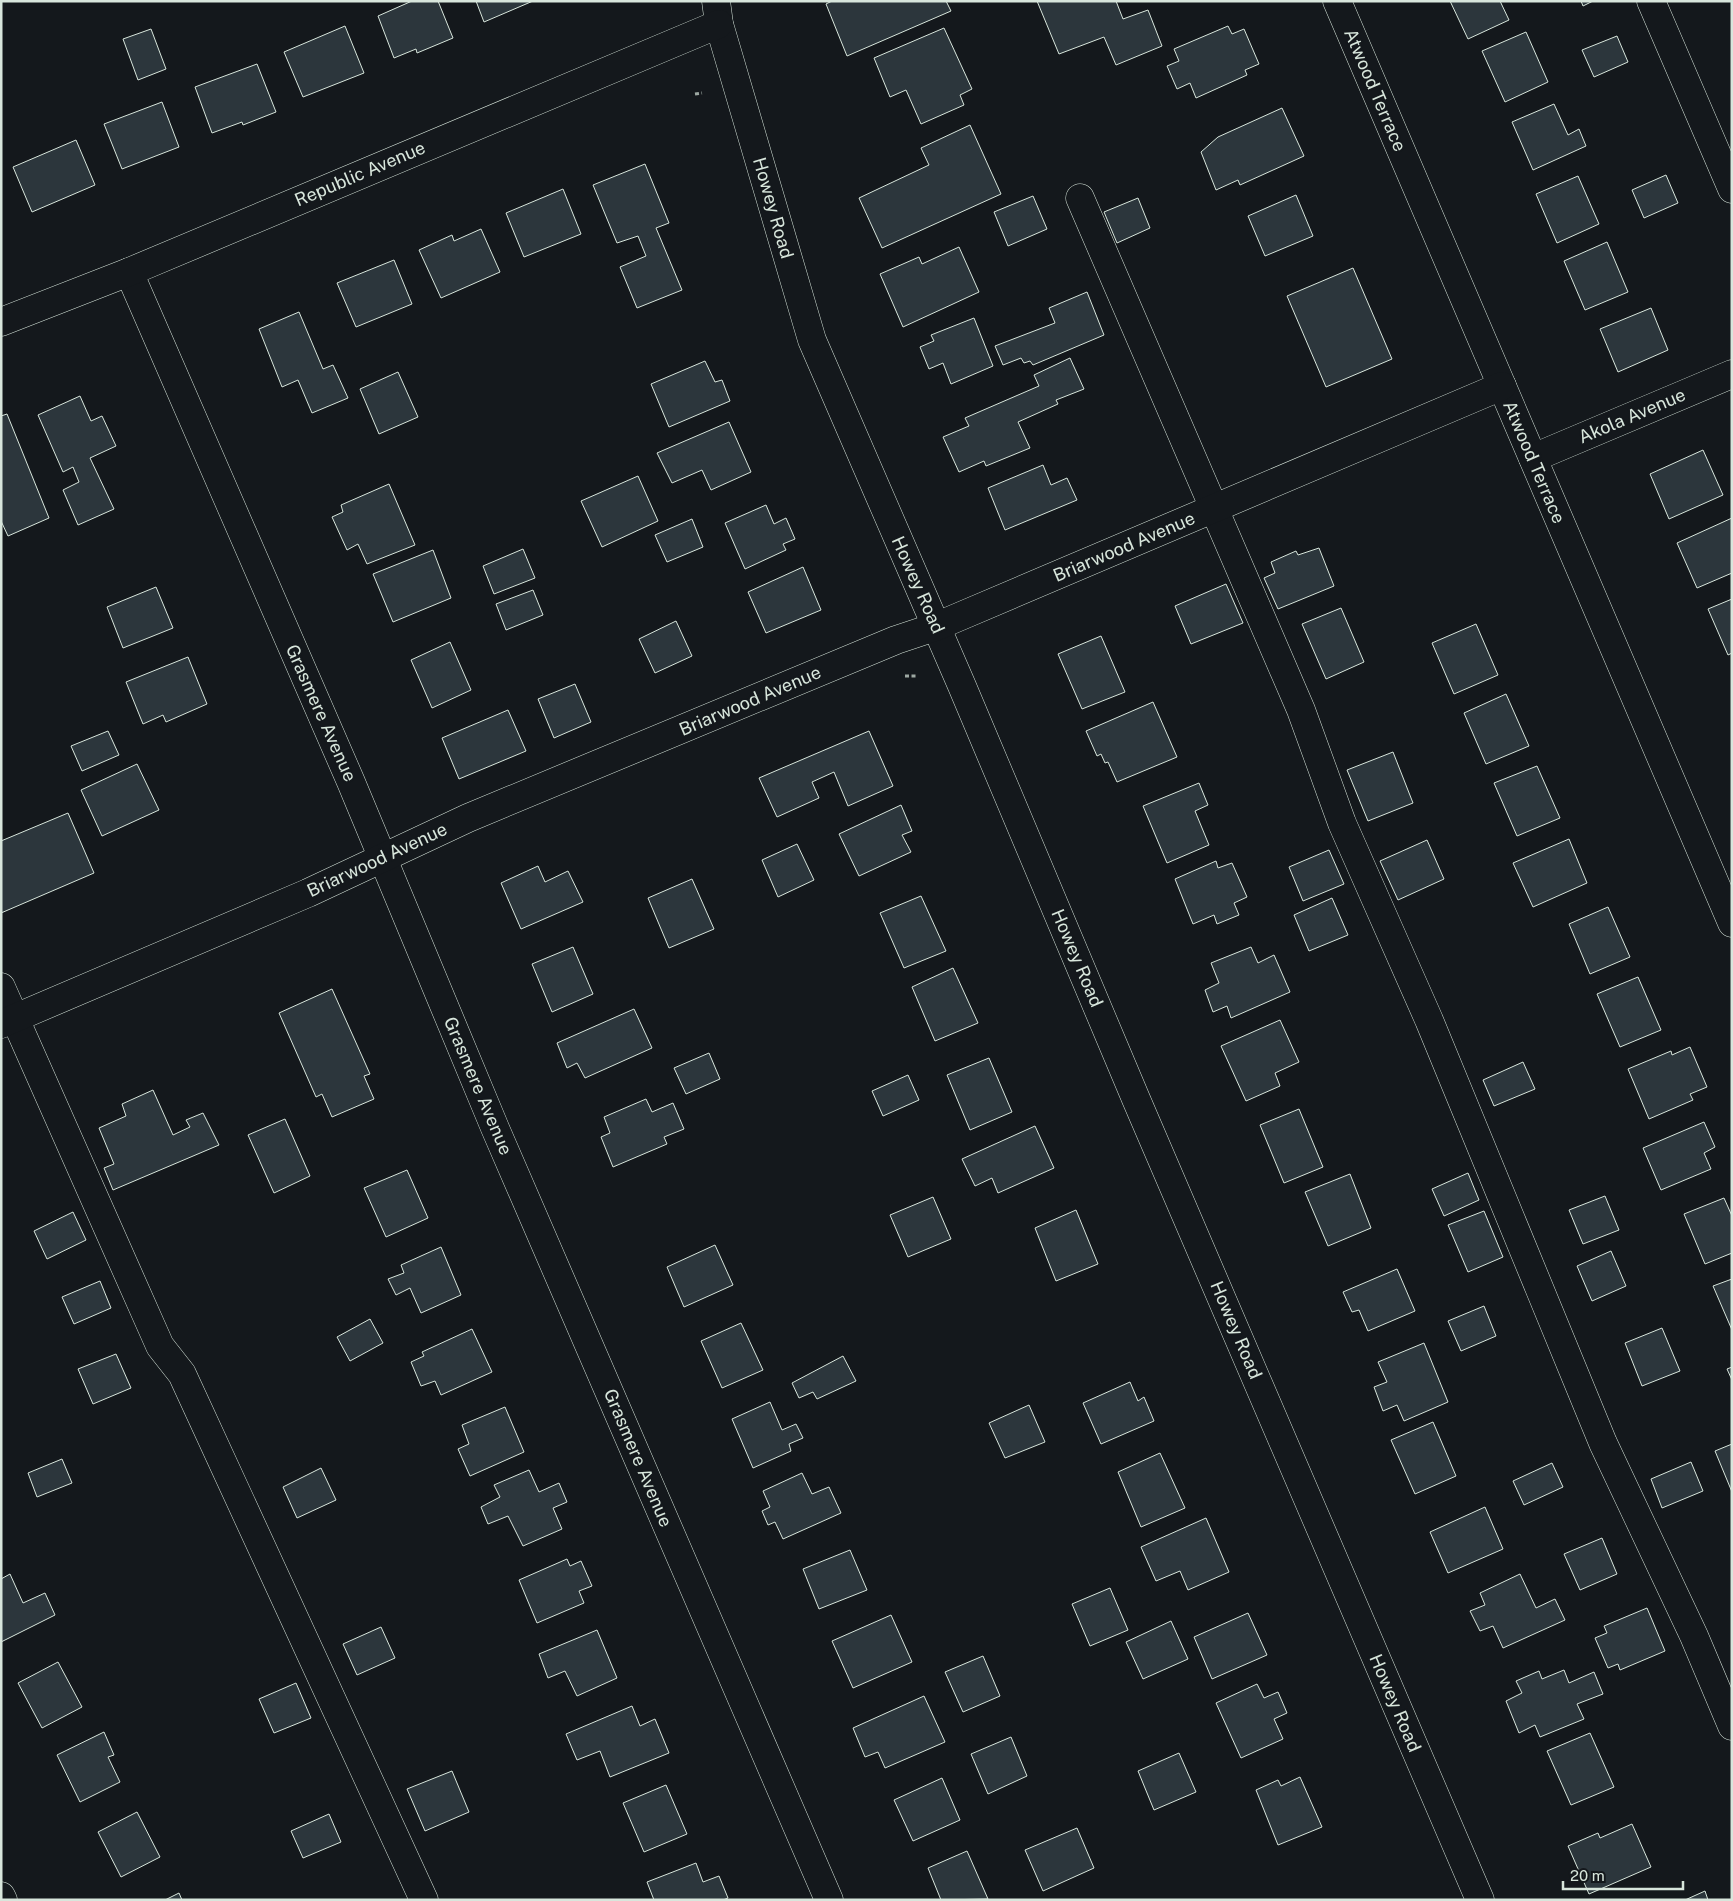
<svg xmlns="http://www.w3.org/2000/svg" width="1733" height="1901" font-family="'Public Sans',sans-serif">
<rect width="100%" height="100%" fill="#14181c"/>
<g fill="#2c363c" stroke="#d8e6dc">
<polygon points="412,1 438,1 453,38 417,53 416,49 394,58 378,16"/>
<polygon points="476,1 533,1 484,22"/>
<polygon points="832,1 946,1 951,11 847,56 826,4"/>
<polygon points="1037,1 1116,1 1123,19 1148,10 1162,46 1116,65 1104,37 1059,54"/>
<polygon points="1450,1 1500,1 1509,20 1468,39"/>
<polygon points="1581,1 1593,1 1583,6"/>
<polygon points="345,26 364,73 303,97 284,52"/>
<polygon points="1228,26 1232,34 1244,29 1259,64 1245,70 1247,75 1196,98 1190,83 1177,89 1167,66 1179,61 1174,49"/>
<polygon points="944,28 972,89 960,95 964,105 921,124 906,90 890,97 874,58"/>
<polygon points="151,29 166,69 138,80 123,39"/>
<polygon points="1526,32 1548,82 1505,102 1482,51"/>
<polygon points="1617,36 1628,62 1594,77 1582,50"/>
<polygon points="257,64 276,112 243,125 242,122 212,133 195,87"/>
<polygon points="162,102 179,147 122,169 104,124"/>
<polygon points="1554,104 1568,135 1579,129 1586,146 1533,170 1512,122"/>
<polygon points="1282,108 1304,156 1240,185 1238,180 1216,190 1201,152 1218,137"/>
<polygon points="970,125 1001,194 882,248 859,198 929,165 921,148"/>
<polygon points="76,140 95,185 32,212 13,167"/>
<polygon points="645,164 669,223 656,228 682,290 637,308 620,267 646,256 638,236 617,243 593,185"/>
<polygon points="1666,175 1678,203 1644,218 1632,190"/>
<polygon points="1578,176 1599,224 1557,243 1536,194"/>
<polygon points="563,189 581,234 524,257 506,213"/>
<polygon points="1296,195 1313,236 1265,256 1248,216"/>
<polygon points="1033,196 1047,229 1008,246 994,212"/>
<polygon points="1138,198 1150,228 1117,243 1104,212"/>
<polygon points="481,229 500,272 441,298 419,250 452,235 454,241"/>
<polygon points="1607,242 1628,292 1585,310 1564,261"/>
<polygon points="959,247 979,292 903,327 880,274 919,257 922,264"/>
<polygon points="394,260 412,304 356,327 337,283"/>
<polygon points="1353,268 1392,359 1326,387 1287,296"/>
<polygon points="1087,292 1104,335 1033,365 1030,361 1024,363 1021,358 1003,365 995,346 1055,323 1049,308"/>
<polygon points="1651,308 1668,350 1618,372 1600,329"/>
<polygon points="299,312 323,369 333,365 348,398 312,413 298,380 282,387 259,329"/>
<polygon points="974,318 993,366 951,384 943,363 929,369 920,347 934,341 931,335"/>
<polygon points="1070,358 1084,389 1056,400 1058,404 1018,422 1030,448 986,466 984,461 959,472 943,437 969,426 965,418 1039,386 1034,375"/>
<polygon points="705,361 715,382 722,380 730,401 669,427 651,384"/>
<polygon points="398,372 418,417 379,434 360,389"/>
<polygon points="80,396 91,421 102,416 116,446 90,458 114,509 78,525 63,490 79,482 73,467 63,472 38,415"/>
<polygon points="7,414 49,518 8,536 1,521 1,416"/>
<polygon points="729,422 751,472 711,490 702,470 672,483 657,453"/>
<polygon points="1703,450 1723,495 1669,519 1650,474"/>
<polygon points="1043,465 1051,485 1067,478 1077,500 1005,530 988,488"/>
<polygon points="638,476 658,521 602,547 581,501"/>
<polygon points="389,484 415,545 367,564 358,544 347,550 332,517 343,512 341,505"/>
<polygon points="766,505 774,524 786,518 795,539 783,544 786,550 745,569 725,523"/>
<polygon points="1732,518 1732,573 1697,588 1677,543"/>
<polygon points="692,519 703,547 667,562 655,535"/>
<polygon points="1319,548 1334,586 1278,609 1264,578 1275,573 1271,562 1296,551 1298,555"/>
<polygon points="523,549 535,578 494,594 483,566"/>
<polygon points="433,550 451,598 393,622 373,574"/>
<polygon points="803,567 821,610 766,633 748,592"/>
<polygon points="1226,584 1243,623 1191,644 1175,606"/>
<polygon points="156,587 173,628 123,648 107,607"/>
<polygon points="533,590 543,615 506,630 496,604"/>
<polygon points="1732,599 1732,653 1728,655 1708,609"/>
<polygon points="1341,608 1364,662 1326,679 1302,624"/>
<polygon points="676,621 692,656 655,673 639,639"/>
<polygon points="1476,624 1498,675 1454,694 1432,643"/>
<polygon points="1101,636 1125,692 1082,709 1058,654"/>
<polygon points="450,642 471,690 432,708 411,660"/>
<polygon points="188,657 207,704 166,722 163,715 143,724 126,682"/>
<polygon points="575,684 591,722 554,738 538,699"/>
<polygon points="1506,694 1529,746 1486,764 1464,713"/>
<polygon points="1153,702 1177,757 1117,782 1108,762 1105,763 1101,754 1097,756 1086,731"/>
<polygon points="508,710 526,751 459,779 442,738"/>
<polygon points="108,731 119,755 82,771 71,746"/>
<polygon points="869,731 893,786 848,806 834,772 812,782 819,798 777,817 759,778"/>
<polygon points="1393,752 1413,803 1368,821 1347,770"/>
<polygon points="137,764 159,810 102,836 81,790"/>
<polygon points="1537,766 1560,818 1517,836 1494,783"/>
<polygon points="1199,783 1208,805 1195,811 1209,845 1167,863 1143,806"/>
<polygon points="901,805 912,831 902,835 911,852 859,876 839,834"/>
<polygon points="68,813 94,873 1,913 1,841"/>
<polygon points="1569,839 1587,883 1533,907 1513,863"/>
<polygon points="1427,840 1444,879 1398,900 1380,861"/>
<polygon points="797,844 814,880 778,897 762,860"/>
<polygon points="1329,850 1344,884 1303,901 1289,867"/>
<polygon points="1216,861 1218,868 1232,863 1247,897 1234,903 1239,915 1217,924 1214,915 1193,924 1175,879"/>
<polygon points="538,866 545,882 568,871 583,902 521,929 501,883"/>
<polygon points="692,879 714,929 669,948 648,898"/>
<polygon points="921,896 946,951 904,968 880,913"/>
<polygon points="1332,898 1348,935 1309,951 1294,915"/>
<polygon points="1608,907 1630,957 1590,974 1569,924"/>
<polygon points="573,947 593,994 552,1012 532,964"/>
<polygon points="1251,947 1258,963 1274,955 1290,992 1231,1018 1227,1006 1213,1012 1205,990 1219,983 1211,963"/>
<polygon points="953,968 978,1023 935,1041 912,987"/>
<polygon points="1638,977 1661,1030 1620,1047 1597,994"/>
<polygon points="332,989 370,1074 364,1076 374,1099 332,1117 322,1094 316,1097 279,1013"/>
<polygon points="634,1009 652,1048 585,1078 577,1063 567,1068 557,1043"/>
<polygon points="1280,1020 1299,1062 1275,1073 1280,1086 1246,1101 1221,1046"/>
<polygon points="1690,1047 1707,1087 1690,1094 1693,1100 1649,1119 1628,1069 1671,1051 1672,1055"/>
<polygon points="709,1053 720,1079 686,1094 674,1068"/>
<polygon points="989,1058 1012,1112 970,1130 947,1075"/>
<polygon points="1523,1062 1535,1089 1494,1106 1483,1080"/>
<polygon points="908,1075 919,1100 883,1116 872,1091"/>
<polygon points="153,1090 173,1135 190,1127 186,1120 203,1113 219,1145 113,1190 104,1168 114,1164 99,1128 126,1116 122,1104"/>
<polygon points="646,1099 652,1112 673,1103 684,1129 664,1137 667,1144 613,1167 601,1137 610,1133 604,1117"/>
<polygon points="1299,1109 1323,1167 1284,1183 1260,1125"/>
<polygon points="285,1119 310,1176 274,1193 248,1135"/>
<polygon points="1704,1122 1715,1147 1704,1153 1711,1169 1661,1190 1643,1148"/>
<polygon points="1035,1126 1054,1168 998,1193 992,1178 975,1186 962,1159"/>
<polygon points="407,1170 428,1218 386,1237 364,1188"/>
<polygon points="1468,1173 1479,1200 1444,1216 1432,1189"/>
<polygon points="1350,1174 1371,1228 1328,1246 1305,1192"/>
<polygon points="1605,1196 1619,1230 1583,1244 1569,1210"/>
<polygon points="933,1197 951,1239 908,1257 890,1215"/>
<polygon points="1724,1198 1732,1216 1732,1253 1705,1264 1684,1214"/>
<polygon points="1076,1210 1098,1264 1056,1281 1035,1228"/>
<polygon points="1484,1211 1503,1257 1468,1272 1448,1225"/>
<polygon points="73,1212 86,1240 47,1259 34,1231"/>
<polygon points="715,1245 733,1285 684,1307 667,1267"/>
<polygon points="441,1247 461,1295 421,1313 410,1288 396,1295 388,1279 404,1273 401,1265"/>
<polygon points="1611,1251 1626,1286 1592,1301 1577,1266"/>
<polygon points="1397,1269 1415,1311 1368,1331 1359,1310 1352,1312 1343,1292"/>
<polygon points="1732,1279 1732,1330 1713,1286"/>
<polygon points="100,1281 111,1308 74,1324 62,1297"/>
<polygon points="1484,1306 1496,1336 1461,1351 1448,1321"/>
<polygon points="370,1319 383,1343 350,1361 337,1337"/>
<polygon points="741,1323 763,1370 722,1388 701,1341"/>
<polygon points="1662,1328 1680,1371 1642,1386 1625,1343"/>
<polygon points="472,1329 492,1372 441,1395 435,1381 421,1386 411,1362 424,1356 422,1352"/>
<polygon points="1424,1343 1448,1402 1404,1421 1397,1405 1383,1411 1374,1387 1387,1382 1378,1362"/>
<polygon points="116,1354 131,1388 93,1404 78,1369"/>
<polygon points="843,1356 856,1381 817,1399 813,1392 799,1398 792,1383"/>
<polygon points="1732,1367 1732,1380 1727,1369"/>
<polygon points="1130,1382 1138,1401 1144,1397 1154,1421 1101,1444 1083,1403"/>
<polygon points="770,1402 782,1430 796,1424 803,1438 789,1444 791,1451 753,1468 732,1419"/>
<polygon points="1029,1405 1045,1442 1005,1458 989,1423"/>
<polygon points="505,1407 524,1452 470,1476 458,1449 469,1444 462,1425"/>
<polygon points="1433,1422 1456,1476 1415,1494 1391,1440"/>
<polygon points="1732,1444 1732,1492 1715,1451"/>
<polygon points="1160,1453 1185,1508 1141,1527 1118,1472"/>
<polygon points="62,1459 72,1483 37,1497 28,1473"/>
<polygon points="1691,1462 1703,1491 1662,1508 1651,1479"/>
<polygon points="1552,1463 1563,1487 1524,1505 1513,1481"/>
<polygon points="321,1468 336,1500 297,1518 283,1487"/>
<polygon points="529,1470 539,1492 559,1483 567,1502 553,1508 562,1529 523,1546 508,1516 488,1524 481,1507 500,1497 494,1485"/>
<polygon points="802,1473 812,1494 829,1487 841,1513 783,1539 775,1522 768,1525 762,1511 770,1507 763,1491"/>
<polygon points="1485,1507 1503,1549 1448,1573 1430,1532"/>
<polygon points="1206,1518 1229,1572 1188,1590 1180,1571 1156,1581 1141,1547"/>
<polygon points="1602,1538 1617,1574 1580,1590 1564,1554"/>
<polygon points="850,1550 867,1590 819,1609 803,1569"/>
<polygon points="567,1559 570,1566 581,1561 592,1586 579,1591 584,1603 537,1623 519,1580"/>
<polygon points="10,1574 23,1603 45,1593 55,1615 1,1642 1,1579"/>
<polygon points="1520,1574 1536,1608 1555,1599 1565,1620 1503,1648 1493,1626 1480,1631 1470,1611 1485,1605 1480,1593"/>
<polygon points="1110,1588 1128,1630 1090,1646 1072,1604"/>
<polygon points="1647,1608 1665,1651 1620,1670 1618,1664 1608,1668 1595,1638 1607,1633 1604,1626"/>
<polygon points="1248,1613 1267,1655 1212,1679 1194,1637"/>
<polygon points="891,1615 912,1662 853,1688 832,1641"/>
<polygon points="1171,1621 1188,1659 1143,1679 1126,1642"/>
<polygon points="381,1627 395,1658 357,1675 343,1644"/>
<polygon points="597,1630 617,1678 577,1696 565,1671 548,1678 539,1654"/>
<polygon points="983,1656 1000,1696 963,1712 945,1672"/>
<polygon points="58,1662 82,1707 42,1728 18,1683"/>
<polygon points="1564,1670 1569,1683 1594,1672 1603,1694 1577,1704 1584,1719 1540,1737 1535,1725 1519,1733 1506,1701 1522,1693 1516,1681 1539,1671 1542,1679"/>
<polygon points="296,1683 311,1718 274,1733 259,1699"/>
<polygon points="1257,1684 1264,1698 1278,1692 1287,1713 1274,1719 1283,1739 1241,1758 1216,1703"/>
<polygon points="924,1696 945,1742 885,1768 878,1752 865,1757 853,1728"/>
<polygon points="632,1706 640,1726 655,1719 669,1753 610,1777 600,1751 577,1760 566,1734"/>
<polygon points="104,1732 114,1755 108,1757 120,1782 80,1802 57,1755"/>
<polygon points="1590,1733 1614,1787 1571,1805 1547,1751"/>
<polygon points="1011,1737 1027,1776 988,1794 971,1754"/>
<polygon points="1179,1753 1196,1792 1154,1810 1138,1771"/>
<polygon points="452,1771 469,1812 425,1831 407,1789"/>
<polygon points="1300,1777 1322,1827 1278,1845 1256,1790 1278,1780 1281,1786"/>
<polygon points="942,1778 960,1820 913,1841 894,1800"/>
<polygon points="666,1785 687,1834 644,1852 623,1803"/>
<polygon points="137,1812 160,1857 121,1877 98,1832"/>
<polygon points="329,1814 341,1842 303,1858 291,1831"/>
<polygon points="1632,1824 1651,1867 1589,1894 1568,1846 1598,1833 1600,1838"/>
<polygon points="1077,1828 1094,1868 1043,1891 1025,1850"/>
<polygon points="967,1851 988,1899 941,1900 928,1868"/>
<polygon points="696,1863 703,1882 719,1876 728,1898 723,1900 654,1900 647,1882"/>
<polygon points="1705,1891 1708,1900 1685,1900"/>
<polygon points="179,1893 182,1900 165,1900"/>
</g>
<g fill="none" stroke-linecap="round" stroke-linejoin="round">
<g stroke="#d8e6dc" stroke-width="29">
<g id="minor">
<polyline points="716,1 719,24 812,340 962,686 1136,1099 1480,1900"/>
<polyline points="1337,1 1732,923"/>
<polyline points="1651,1 1732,189"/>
<polyline points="1080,198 1301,710 1342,823 1429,1020 1603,1443 1694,1636 1732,1726"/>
<polyline points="129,272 351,782 495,1128 829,1900"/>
<polyline points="1,322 129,272 719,24"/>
<polyline points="1533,458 1732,374"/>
<polyline points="1,987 160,1346 182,1374 424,1900"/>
<polyline points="1,1024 308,893 468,818 896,640 935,627 1502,386"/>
<polyline points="1,1896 3,1900"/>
</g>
</g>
<g stroke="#9da8a2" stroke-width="3" stroke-dasharray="4 2.5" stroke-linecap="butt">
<polyline points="695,94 702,93"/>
<polyline points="905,676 916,676"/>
</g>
<use href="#minor" stroke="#14181c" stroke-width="28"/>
</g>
<g text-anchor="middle" stroke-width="4" stroke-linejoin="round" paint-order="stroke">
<g font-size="18" fill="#d8e6dc" stroke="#14181c">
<text transform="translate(1375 90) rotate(67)" y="6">Atwood Terrace</text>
<text transform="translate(360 174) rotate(-23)" y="6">Republic Avenue</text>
<text transform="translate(773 208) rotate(74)" y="6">Howey Road</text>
<text transform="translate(1632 416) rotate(-23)" y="6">Akola Avenue</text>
<text transform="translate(1534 462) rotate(67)" y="6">Atwood Terrace</text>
<text transform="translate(1124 547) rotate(-23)" y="6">Briarwood Avenue</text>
<text transform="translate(918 585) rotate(66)" y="6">Howey Road</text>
<text transform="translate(750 701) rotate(-23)" y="6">Briarwood Avenue</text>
<text transform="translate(321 713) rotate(66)" y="6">Grasmere Avenue</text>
<text transform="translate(377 860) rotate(-25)" y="6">Briarwood Avenue</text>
<text transform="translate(1077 958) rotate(67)" y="6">Howey Road</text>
<text transform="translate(478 1086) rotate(67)" y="6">Grasmere Avenue</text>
<text transform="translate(1236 1330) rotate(67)" y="6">Howey Road</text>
<text transform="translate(638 1458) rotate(67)" y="6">Grasmere Avenue</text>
<text transform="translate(1395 1703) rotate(67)" y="6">Howey Road</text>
</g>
</g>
<rect width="1733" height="1901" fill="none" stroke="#d8e6dc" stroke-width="5"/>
<path d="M1563 1881v8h120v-8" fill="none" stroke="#d8e6dc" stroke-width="2.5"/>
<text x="1570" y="1881" font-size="15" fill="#d8e6dc" stroke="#14181c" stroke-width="4" paint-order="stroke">20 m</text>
</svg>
